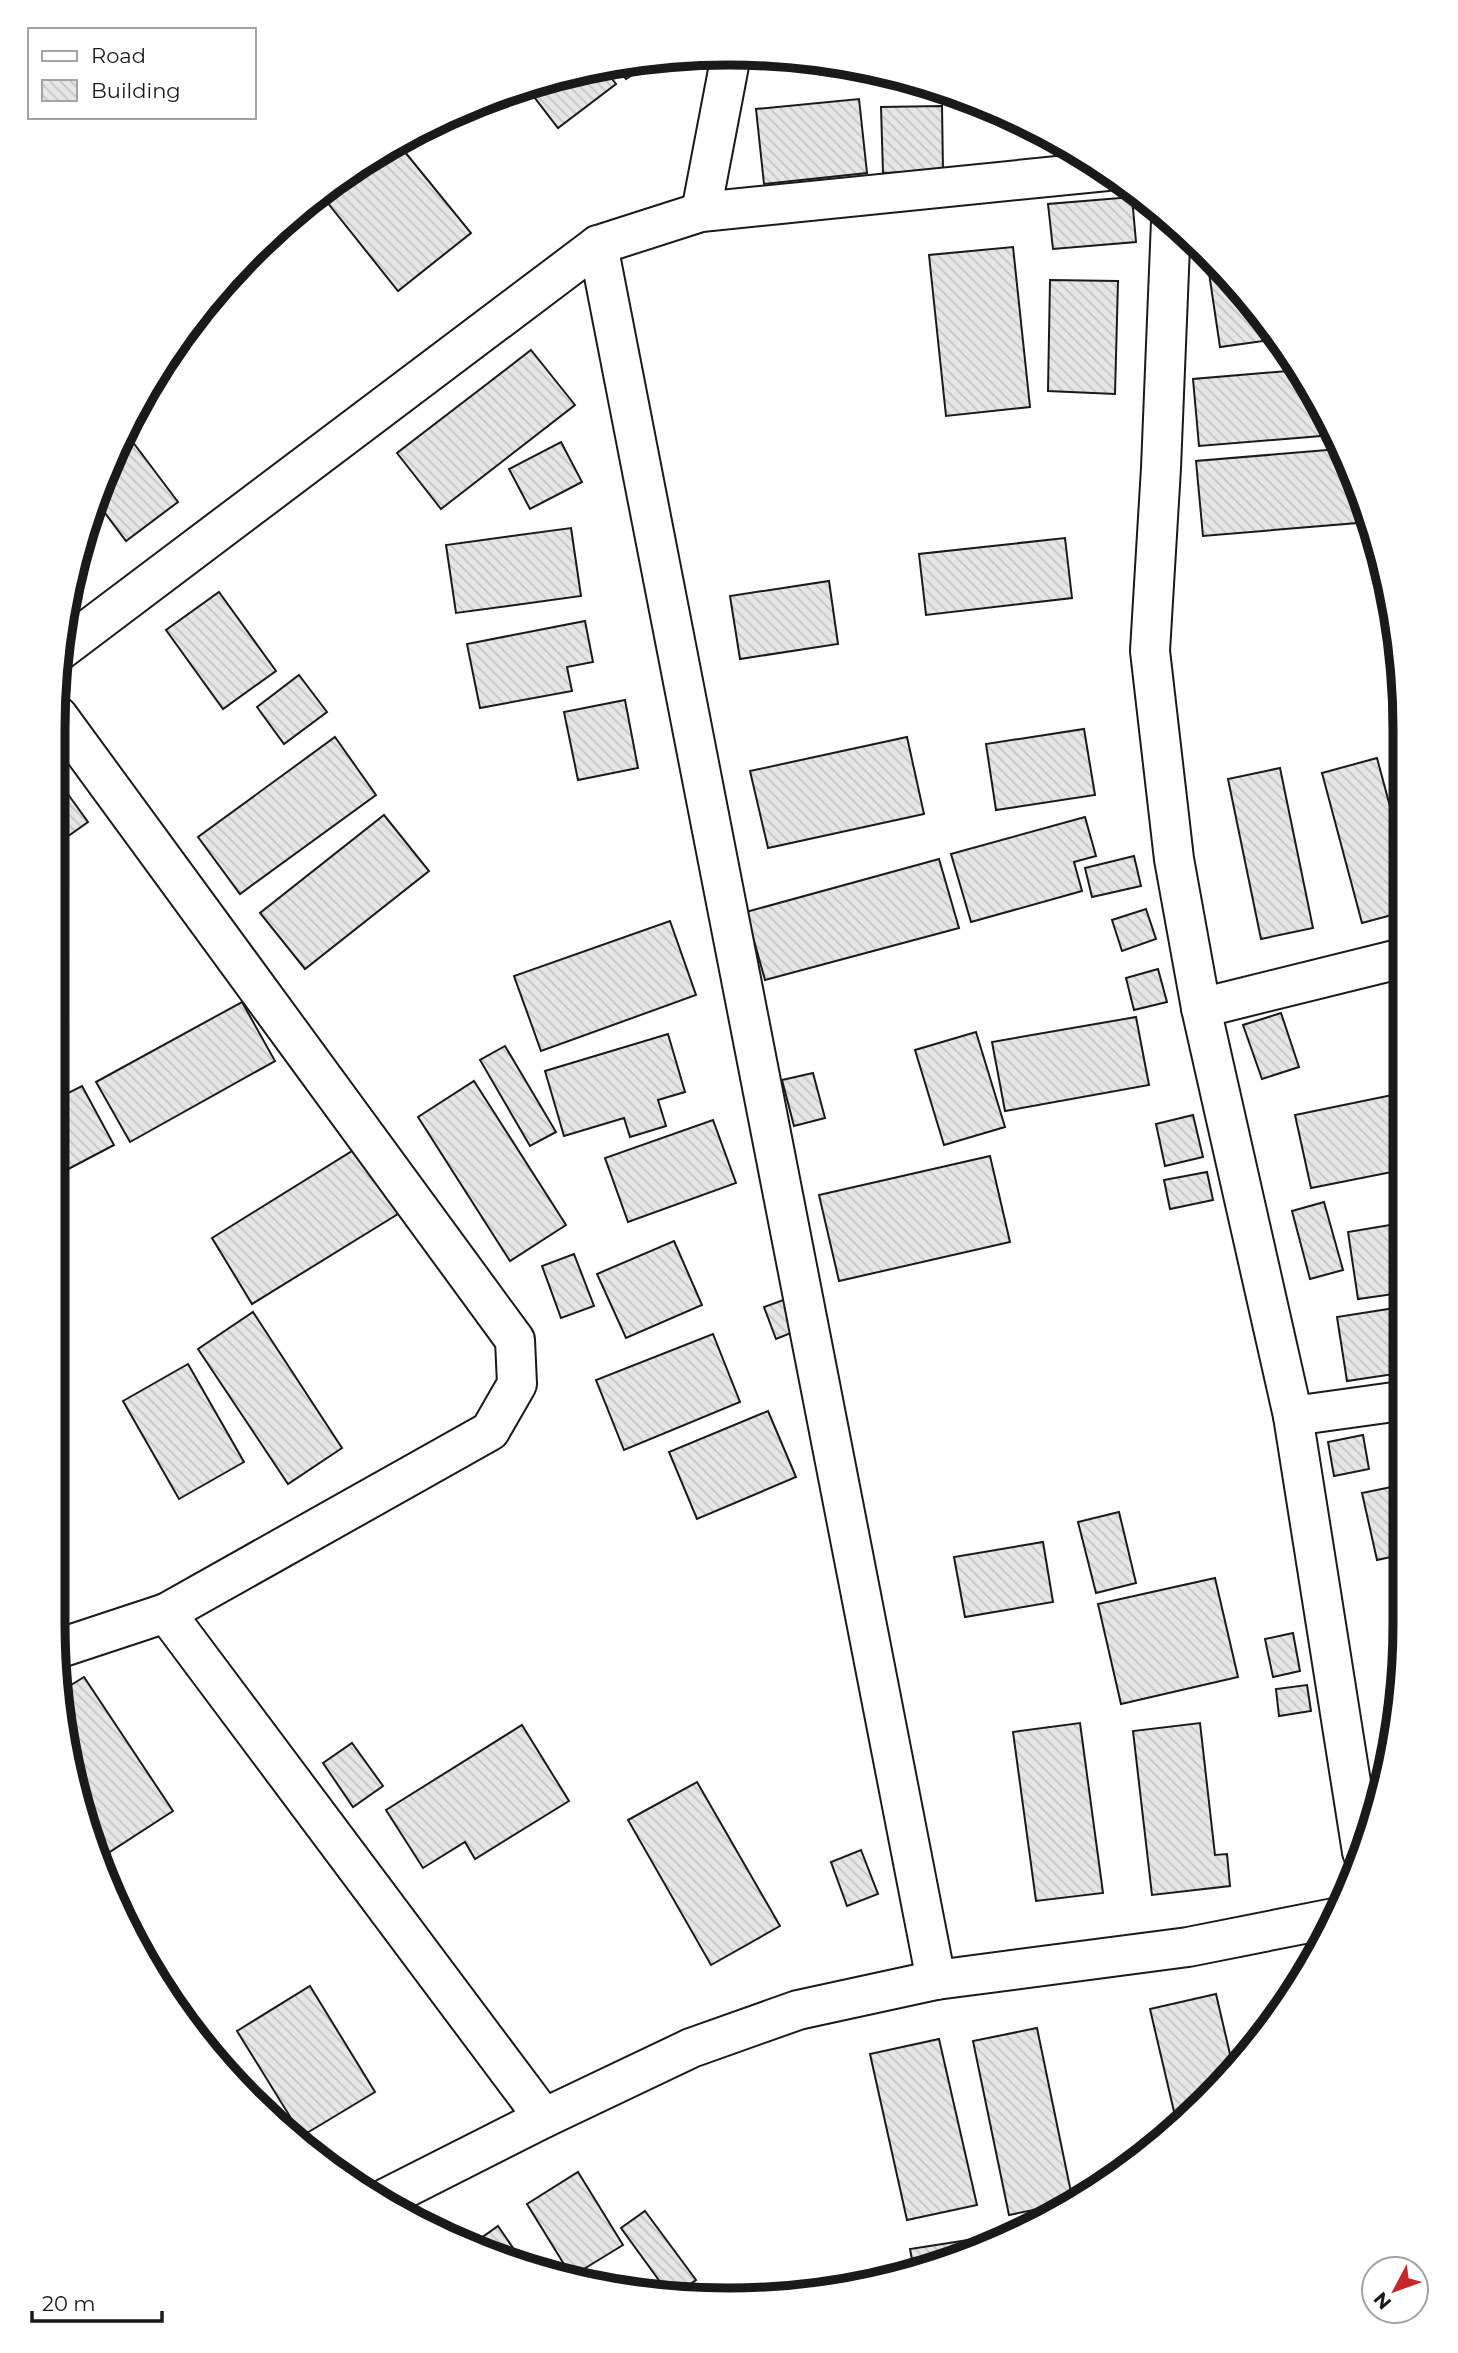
<svg xmlns="http://www.w3.org/2000/svg" width="1458" height="2353" font-family="Montserrat,sans-serif">
<defs>
<pattern id="building-back-hatch" width="6" height="6" patternUnits="userSpaceOnUse" patternTransform="scale(1.75)"><rect width="6" height="6" fill="#e6e6e6"/><path d="M-1 5l2 2M0 0l6 6M5-1l2 2" fill="none" stroke="#c5c5c5"/></pattern>
</defs>
<rect width="100%" height="100%" fill="#fff"/>
<g fill="url(#building-back-hatch)" stroke="#1a1a1a" stroke-width="2">
<polygon points="640,58 656,58 626,79 615,64"/>
<polygon points="603,67 616,84 558,128 525,85"/>
<polygon points="859,99 867,173 764,184 756,109"/>
<polygon points="942,106 943,171 883,173 881,107"/>
<polygon points="1024,121 1028,122 1052,137 1023,136"/>
<polygon points="396,141 471,233 398,291 323,197"/>
<polygon points="1132,197 1136,242 1053,249 1048,204"/>
<polygon points="1013,247 1030,407 946,416 929,255"/>
<polygon points="1224,271 1238,283 1278,339 1220,347 1209,273"/>
<polygon points="1050,280 1118,281 1115,394 1048,391"/>
<polygon points="531,350 575,405 441,509 397,453"/>
<polygon points="1300,370 1315,391 1333,435 1199,446 1193,379"/>
<polygon points="126,433 178,502 126,541 96,501 104,470"/>
<polygon points="561,442 582,482 530,509 509,469"/>
<polygon points="1339,449 1369,522 1203,536 1196,461"/>
<polygon points="571,528 581,596 456,613 446,545"/>
<polygon points="1065,538 1072,598 926,615 919,554"/>
<polygon points="829,581 838,644 740,659 730,596"/>
<polygon points="219,592 276,671 223,709 166,630"/>
<polygon points="585,621 593,662 567,667 572,691 480,708 467,644"/>
<polygon points="299,675 327,712 284,744 257,707"/>
<polygon points="625,700 638,768 578,780 564,712"/>
<polygon points="1084,729 1095,795 996,810 986,744"/>
<polygon points="58,730 75,754 58,766"/>
<polygon points="335,737 376,795 240,894 198,837"/>
<polygon points="907,737 924,814 768,848 750,771"/>
<polygon points="1377,758 1403,855 1403,912 1362,923 1322,773"/>
<polygon points="1280,768 1313,928 1261,939 1228,779"/>
<polygon points="57,779 88,822 57,844"/>
<polygon points="384,815 429,871 305,969 260,913"/>
<polygon points="1085,817 1096,856 1074,862 1082,891 971,922 951,854"/>
<polygon points="1134,856 1141,886 1092,897 1085,868"/>
<polygon points="939,859 959,928 765,980 746,912"/>
<polygon points="1146,909 1156,939 1122,951 1112,920"/>
<polygon points="670,921 696,995 541,1051 514,976"/>
<polygon points="1158,969 1167,1002 1134,1010 1126,978"/>
<polygon points="242,1002 275,1061 130,1142 96,1082"/>
<polygon points="1281,1013 1299,1067 1262,1079 1243,1025"/>
<polygon points="1136,1017 1149,1085 1005,1111 992,1042"/>
<polygon points="976,1032 1005,1127 944,1145 915,1050"/>
<polygon points="668,1034 685,1092 658,1100 666,1126 630,1137 624,1118 564,1136 545,1071"/>
<polygon points="505,1046 556,1132 530,1146 480,1060"/>
<polygon points="813,1073 825,1118 794,1126 782,1080"/>
<polygon points="474,1081 566,1225 510,1261 418,1117"/>
<polygon points="82,1086 114,1145 55,1176 56,1099"/>
<polygon points="1402,1093 1402,1170 1311,1188 1295,1115"/>
<polygon points="1193,1115 1203,1157 1165,1166 1156,1124"/>
<polygon points="713,1120 736,1183 628,1222 605,1158"/>
<polygon points="357,1148 398,1214 252,1304 212,1238"/>
<polygon points="990,1156 1010,1242 839,1281 819,1195"/>
<polygon points="1207,1172 1213,1200 1170,1209 1164,1180"/>
<polygon points="1324,1202 1343,1270 1310,1279 1292,1211"/>
<polygon points="1402,1223 1401,1293 1358,1299 1348,1232"/>
<polygon points="674,1241 702,1305 626,1338 597,1274"/>
<polygon points="574,1254 594,1306 561,1318 542,1266"/>
<polygon points="789,1298 801,1329 776,1339 764,1307"/>
<polygon points="1401,1307 1401,1373 1347,1381 1337,1317"/>
<polygon points="253,1312 342,1448 288,1484 198,1349"/>
<polygon points="713,1334 740,1402 624,1450 596,1380"/>
<polygon points="188,1364 244,1462 179,1499 123,1401"/>
<polygon points="768,1411 796,1477 697,1519 669,1452"/>
<polygon points="1363,1435 1369,1469 1334,1476 1328,1442"/>
<polygon points="1401,1485 1400,1555 1377,1560 1362,1493"/>
<polygon points="1119,1512 1136,1583 1096,1593 1078,1522"/>
<polygon points="1043,1542 1053,1602 965,1617 954,1557"/>
<polygon points="1215,1578 1238,1677 1121,1704 1098,1604"/>
<polygon points="1293,1633 1300,1671 1273,1677 1265,1639"/>
<polygon points="84,1677 173,1811 105,1855 86,1825 63,1690"/>
<polygon points="1307,1685 1311,1711 1279,1716 1276,1689"/>
<polygon points="1080,1723 1103,1893 1036,1901 1013,1732"/>
<polygon points="1200,1723 1215,1855 1227,1854 1230,1886 1152,1895 1133,1731"/>
<polygon points="522,1725 569,1801 475,1859 465,1842 423,1868 386,1810"/>
<polygon points="352,1743 383,1786 353,1807 323,1763"/>
<polygon points="697,1782 780,1926 711,1965 628,1820"/>
<polygon points="861,1850 878,1894 847,1906 831,1862"/>
<polygon points="147,1948 181,2001 175,2004 146,1949"/>
<polygon points="310,1986 375,2092 302,2136 237,2031"/>
<polygon points="1216,1994 1233,2067 1176,2120 1150,2009"/>
<polygon points="1037,2028 1073,2202 1009,2215 973,2041"/>
<polygon points="939,2039 977,2205 907,2220 870,2054"/>
<polygon points="1257,2044 1242,2058 1239,2047"/>
<polygon points="578,2172 623,2245 574,2275 570,2274 527,2204"/>
<polygon points="645,2211 696,2280 679,2292 666,2290 621,2228"/>
<polygon points="1030,2223 1004,2236 1003,2227"/>
<polygon points="498,2226 526,2267 512,2265 473,2244"/>
<polygon points="975,2239 977,2249 946,2265 914,2270 910,2249"/>
</g>
<g fill="none" stroke-linecap="round" stroke-linejoin="round">
<g stroke="#1a1a1a" stroke-width="42">
<g id="minor">
<polyline points="701,212 731,55"/>
<polyline points="1171,221 1161,468 1150,651 1174,859 1201,1008 1293,1416 1362,1852"/>
<polyline points="598,245 936,1980"/>
<polyline points="58,652 598,245 701,212 1107,171"/>
<polyline points="58,716 515,1340 517,1384 490,1431 166,1613"/>
<polyline points="1201,1008 1403,958"/>
<polyline points="1293,1416 1401,1401"/>
<polyline points="57,1649 166,1613 544,2118"/>
<polyline points="386,2198 544,2118 691,2048 798,2010 936,1980 1188,1947 1334,1918"/>
</g>
</g>
<use href="#minor" stroke="#fff" stroke-width="38"/>
</g>
<path d="M0 0H1458V2353H0ZM729 65H729A664 664 0 0 1 1393 729V1624A664 664 0 0 1 729 2288H729A664 664 0 0 1 65 1624V729A664 664 0 0 1 729 65Z" fill="#fff" fill-rule="evenodd"/>
<path fill="none" stroke="#1a1a1a" stroke-width="9" d="M729 65H729A664 664 0 0 1 1393 729V1624A664 664 0 0 1 729 2288H729A664 664 0 0 1 65 1624V729A664 664 0 0 1 729 65Z"/>
<rect x="28" y="28" width="228" height="91" fill="#ffffff" stroke="#a3a3a3" stroke-width="2"/>
<rect x="42" y="51" width="35" height="10" fill="#ffffff" stroke="#a3a3a3" stroke-width="2"/>
<text x="91" y="63" font-size="21" fill="#1a1a1a">Road</text>
<rect x="42" y="80" width="35" height="21" fill="url(#building-back-hatch)" stroke="#a3a3a3" stroke-width="2"/>
<text x="91" y="98" font-size="21" fill="#1a1a1a">Building</text>
<g transform="translate(1395 2290) rotate(229)"><circle r="33" fill="#ffffff" stroke="#a3a3a3" stroke-width="2"/>
<path d="M0-5L12 26L0 18L-12 26Z" fill="#c62828"/>
<text y="-10" font-size="19" font-weight="bold" text-anchor="middle" fill="#1a1a1a">N</text>
</g>
<path d="M32 2311v10h130v-10" fill="none" stroke="#1a1a1a" stroke-width="3.5"/>
<text x="42" y="2311" font-size="21" fill="#1a1a1a" stroke="#ffffff" stroke-width="5" paint-order="stroke">20 m</text>
</svg>
